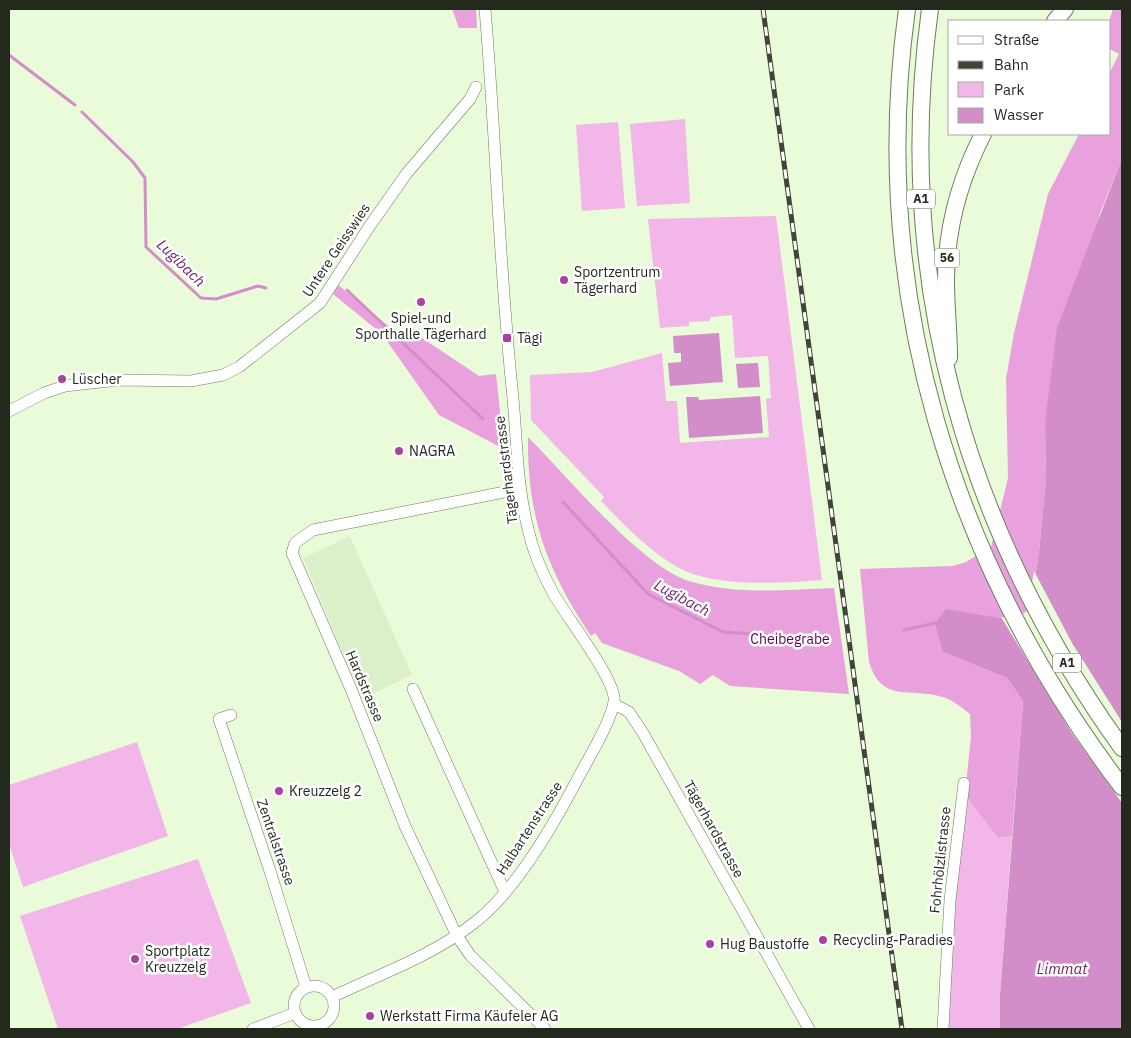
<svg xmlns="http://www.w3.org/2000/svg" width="1131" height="1038" font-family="'IBM Plex Sans',sans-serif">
<rect width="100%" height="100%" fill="#eafbda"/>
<polygon fill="#dbf0c8" points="350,536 412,675 362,699 303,558"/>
<g fill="#f2b7e8">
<polygon points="685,119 690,203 637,206 630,124"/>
<polygon points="618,122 625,208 582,211 576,125"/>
<path d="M 776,216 L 822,580 C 782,583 716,588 679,568 C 650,552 624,525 601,501 L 604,497 L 531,420 L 530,375 L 592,372 L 662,353 L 666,401 L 677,401 L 680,443 L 769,437 L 766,399 L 771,398 L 768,356 L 735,358 L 732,315 L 710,317 L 710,321 L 689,322 L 689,326 L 660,328 L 648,219 Z"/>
<polygon points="137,742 168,836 23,887 9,844 9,785"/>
<polygon points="965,795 998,838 1012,836 1000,995 1000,1029 947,1029 949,962"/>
<polygon points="198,859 251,1003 177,1029 58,1029 20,916"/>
</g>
<g fill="#e8a1dd">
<polygon points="452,9 476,9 477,28 459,28"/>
<path d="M 1113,9 L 1122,9 L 1122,158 L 1100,213 L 1045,423 L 1046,478 L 1039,552 L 1030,612 L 943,652 L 1007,678 L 1023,701 L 1012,836 L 998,838 L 965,795 L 971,736 L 970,714 C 961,707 954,701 943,697 C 910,687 882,704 869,662 L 860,569 L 953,566 L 966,562 L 991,547 L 1008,478 L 1006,379 L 1014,333 L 1048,194 L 1079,134 L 1110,134 L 1110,72 L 1119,54 L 1110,49 L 1109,21 Z"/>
<polygon points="337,284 398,334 416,334 479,376 496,374 504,449 439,415 382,334 333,294"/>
<path d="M 528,437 C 566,475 641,566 689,581 C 736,595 786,590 834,588 L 849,694 L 730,686 L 713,675 L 700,684 L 679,671 L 602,643 L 595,633 L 591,636 C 547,570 527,517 528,437 Z"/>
</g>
<g fill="#d38dc8">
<polygon points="1122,158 1122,1029 1000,1029 1000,995 1023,701 1007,678 943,652 935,623 946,609 1016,621 1030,612 1039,552 1046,478 1045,423 1057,328"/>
<polygon points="719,333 723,382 670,386 668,363 681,362 681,353 674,353 673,336"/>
<polygon points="758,363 760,387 738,388 736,364"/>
<polygon points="760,396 763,433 689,438 686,397 698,397 699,400"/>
</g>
<polygon fill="#eafbda" points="1034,571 1072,643 1122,722 1122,803 1071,732 1001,617 1016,618 1027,611"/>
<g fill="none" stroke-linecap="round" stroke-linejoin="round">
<g stroke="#d38dc8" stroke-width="3">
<polyline points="9,55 75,105"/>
<polyline points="82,112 133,162 145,178 146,247 201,298 216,299 258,286 266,288"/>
<polyline points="347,290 483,419"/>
<polyline points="563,502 648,594 723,632 797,637"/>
<polyline points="904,630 935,623"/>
</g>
<g stroke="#6d7c5f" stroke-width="12">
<g id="minor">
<polyline points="9,411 44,393 65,386 118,380 191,381 223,375 239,367 320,303 369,227 407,173 470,99 476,87"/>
<polyline points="520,489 313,530 295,543 292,553 351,689 405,826 457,936 470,955 545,1029"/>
<polyline points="413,689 505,892"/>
<polyline points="614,704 629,712 643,733 809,1029"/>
<polyline points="231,715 219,719 270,871 306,987"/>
<circle cx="314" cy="1006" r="20"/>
<path d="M 332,997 C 378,975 434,955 474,923 C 516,891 553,826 577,780 C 588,759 610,724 614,702 C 618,682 565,615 553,593 C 542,573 533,552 528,529 C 517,486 517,442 513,398 C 499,269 496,138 485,9"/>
<polyline points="253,1029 295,1013"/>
<polyline points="943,1029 950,900 964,783"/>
</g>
</g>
<g stroke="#6d7c5f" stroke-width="18">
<g id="highway">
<path d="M 907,9 C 868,291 951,562 1122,787"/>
<path d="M 930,9 C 893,277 965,530 1122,748"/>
<polyline points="1055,21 1065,9"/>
<path d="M 949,358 C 949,332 946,307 946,281 C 946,230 960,179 983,134"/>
</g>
</g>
<use href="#minor" stroke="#fff" stroke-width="11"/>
<use href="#highway" stroke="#fff" stroke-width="16"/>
<g stroke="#3f4637" stroke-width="5">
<polyline id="rail" points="763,9 902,1029"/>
</g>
<use href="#rail" stroke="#fff" stroke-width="3" stroke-dasharray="9" stroke-linecap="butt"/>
</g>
<g fill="#ad41a1" stroke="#fff" stroke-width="2">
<circle cx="564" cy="280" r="5"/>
<circle cx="421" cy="302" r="5"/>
<rect x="502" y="333" width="10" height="10" rx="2.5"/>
<circle cx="62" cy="379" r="5"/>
<circle cx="399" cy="451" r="5"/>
<circle cx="279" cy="791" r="5"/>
<circle cx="823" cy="940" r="5"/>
<circle cx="710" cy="944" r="5"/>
<circle cx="135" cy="959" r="5"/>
<circle cx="370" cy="1016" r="5"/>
</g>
<g text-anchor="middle" stroke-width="5" stroke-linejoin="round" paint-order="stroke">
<g fill="#fff" stroke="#656961" stroke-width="1">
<rect x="907" y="189.5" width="28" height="19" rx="4"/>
<rect x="934.5" y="248.5" width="25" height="19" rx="4"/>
<rect x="1053" y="653.5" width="28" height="19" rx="4"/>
</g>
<g font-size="12" font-weight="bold" fill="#23291d">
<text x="921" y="203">A1</text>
<text x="947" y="262">56</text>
<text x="1067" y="667">A1</text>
</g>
<g font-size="14" fill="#23291d" stroke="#fff">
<text transform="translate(336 250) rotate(-56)" y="5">Untere Geisswies</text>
<text transform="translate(506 470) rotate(-97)" y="5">Tägerhardstrasse</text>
<text transform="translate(365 686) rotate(67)" y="5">Hardstrasse</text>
<text transform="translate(529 828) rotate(-57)" y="5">Halbartenstrasse</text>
<text transform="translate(714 829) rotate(61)" y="5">Tägerhardstrasse</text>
<text transform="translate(276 842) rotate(71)" y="5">Zentralstrasse</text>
<text transform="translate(940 860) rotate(-84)" y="5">Fohrhölzlistrasse</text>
</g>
<g font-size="14" fill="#23291d" stroke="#fff" text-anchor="start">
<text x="574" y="277">Sportzentrum<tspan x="574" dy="16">Tägerhard</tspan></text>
<text x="421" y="323" text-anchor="middle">Spiel-und<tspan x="421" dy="16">Sporthalle Tägerhard</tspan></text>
<text x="517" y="343">Tägi</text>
<text x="72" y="384">Lüscher</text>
<text x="409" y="456">NAGRA</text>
<text x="289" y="796">Kreuzzelg 2</text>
<text x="833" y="945">Recycling-Paradies</text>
<text x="720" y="949">Hug Baustoffe</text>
<text x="145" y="956">Sportplatz<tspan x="145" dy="16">Kreuzzelg</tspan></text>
<text x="380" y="1021">Werkstatt Firma Käufeler AG</text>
</g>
<g font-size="14" fill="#5b0353" stroke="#fff">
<text x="790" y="644">Cheibegrabe</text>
</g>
<g font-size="15" font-style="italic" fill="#75236c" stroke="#fff">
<text transform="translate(181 263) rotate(44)" y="5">Lugibach</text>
<text transform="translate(682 598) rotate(28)" y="5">Lugibach</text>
<text x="1062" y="974">Limmat</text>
</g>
</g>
<rect width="1131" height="1038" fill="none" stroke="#23291d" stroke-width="20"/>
<rect x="948" y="20" width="162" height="115" fill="#ffffff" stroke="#a7a9a5"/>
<rect x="958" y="36" width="25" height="8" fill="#ffffff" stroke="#a7a9a5"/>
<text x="994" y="45" font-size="15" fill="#23291d">Straße</text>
<rect x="958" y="61" width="25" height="8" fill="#3f4637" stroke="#a7a9a5"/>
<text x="994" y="70" font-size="15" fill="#23291d">Bahn</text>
<rect x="958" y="82" width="25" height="15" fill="#f2b7e8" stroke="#a7a9a5"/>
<text x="994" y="95" font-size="15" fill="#23291d">Park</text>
<rect x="958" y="108" width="25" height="15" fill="#d38dc8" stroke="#a7a9a5"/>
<text x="994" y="120" font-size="15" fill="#23291d">Wasser</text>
</svg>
